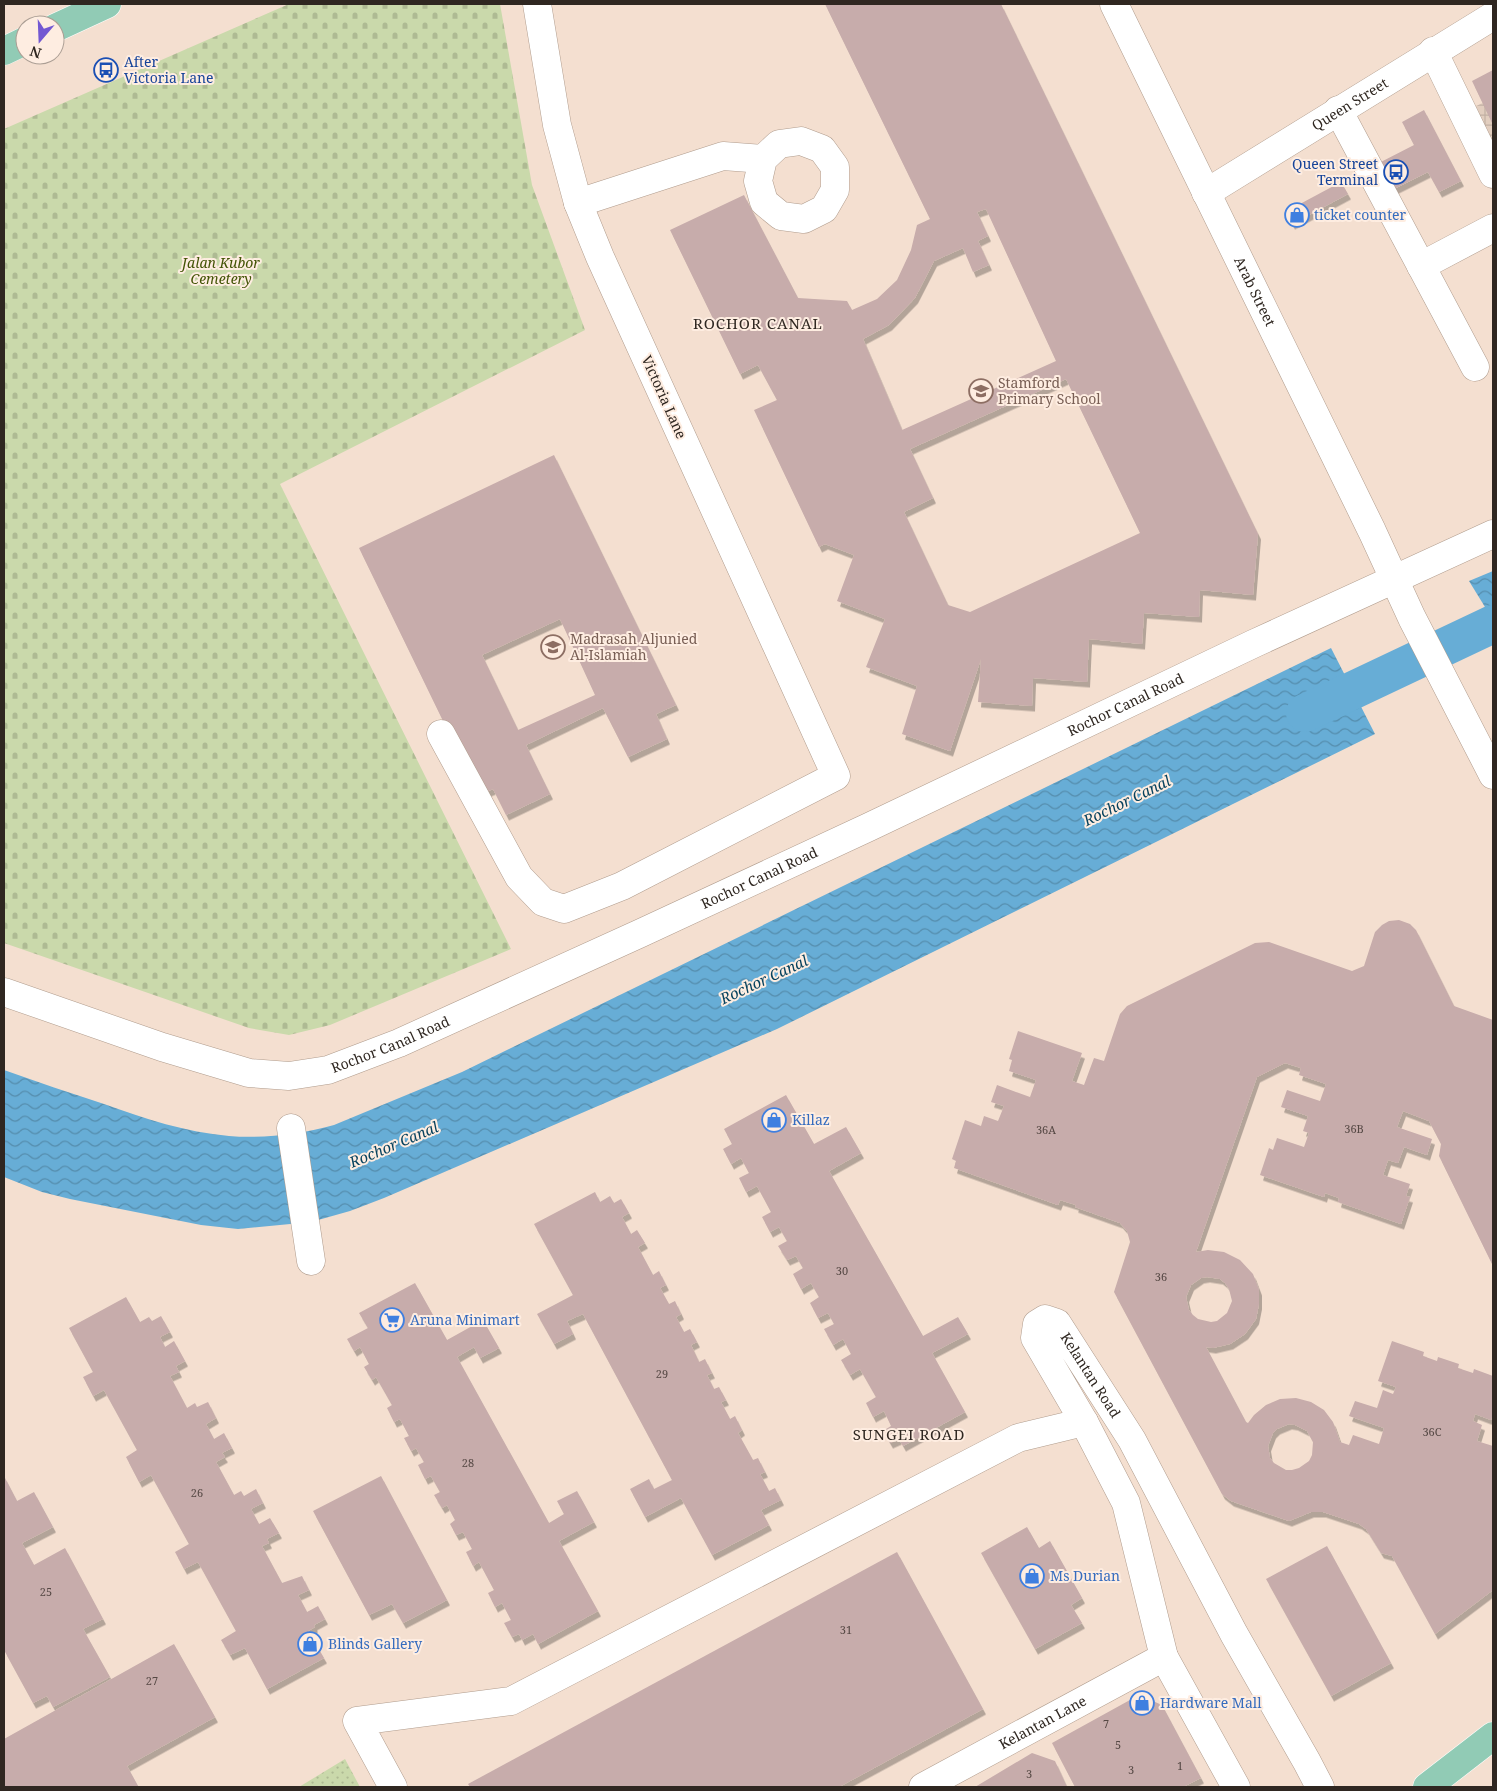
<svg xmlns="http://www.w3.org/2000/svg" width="1497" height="1791" font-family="'Noto Serif',serif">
<defs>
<pattern id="industrial-grid" width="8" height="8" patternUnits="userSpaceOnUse" patternTransform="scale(1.25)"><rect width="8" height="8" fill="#e2cebf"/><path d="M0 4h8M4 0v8" fill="none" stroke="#c2b1a4"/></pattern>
<pattern id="cemetery-stones" width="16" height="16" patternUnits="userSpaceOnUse" patternTransform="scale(1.25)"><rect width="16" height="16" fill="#cad9ab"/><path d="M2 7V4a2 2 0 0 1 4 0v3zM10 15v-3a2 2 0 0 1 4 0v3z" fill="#aeba93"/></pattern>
<pattern id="park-dots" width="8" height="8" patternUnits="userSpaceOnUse" patternTransform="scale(1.25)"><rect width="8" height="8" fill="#cad9ab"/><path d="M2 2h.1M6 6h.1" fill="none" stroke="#aeba93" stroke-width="1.8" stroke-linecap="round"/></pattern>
<pattern id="water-waves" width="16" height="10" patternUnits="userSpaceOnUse" patternTransform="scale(1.25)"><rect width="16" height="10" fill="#67add6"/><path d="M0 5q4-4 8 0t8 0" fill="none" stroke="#558dad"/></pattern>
<filter id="shadow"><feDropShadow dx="3" dy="5.5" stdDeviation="0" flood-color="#0004"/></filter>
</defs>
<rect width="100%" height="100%" fill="#f4dfd0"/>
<polygon fill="url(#industrial-grid)" points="1493,98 1493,145 1474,107"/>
<polygon fill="url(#cemetery-stones)" points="289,4 500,4 532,185 585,330 280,484 511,949 330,1025 289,1035 249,1028 4,943 4,129"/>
<polygon fill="url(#park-dots)" points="345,1759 360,1787 299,1787"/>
<g fill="url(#water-waves)">
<polygon points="1493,571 1493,620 1469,581"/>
<path d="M 1331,648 L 1375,734 L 777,1029 L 384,1198 L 350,1211 L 311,1222 L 238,1229 L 201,1225 L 70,1199 L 42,1192 L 4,1177 L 4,1070 C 37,1082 71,1093 104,1104 C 146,1119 185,1132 229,1136 C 263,1139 301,1134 334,1125 L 462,1072 Z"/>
</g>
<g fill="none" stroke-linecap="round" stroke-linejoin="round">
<polyline stroke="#67add6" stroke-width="38" points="1305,713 1493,624"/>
</g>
<g fill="#c7acab" fill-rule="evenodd" filter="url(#shadow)">
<path d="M 825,4 L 1001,4 L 1258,534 L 1253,595 L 1200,590 L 1199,617 L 1144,613 L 1142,644 L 1089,639 L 1087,682 L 1033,678 L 1032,706 L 978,702 L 981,659 L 950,751 L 902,734 L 917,686 L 866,667 L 885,619 L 837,601 L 854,555 L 825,544 L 819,547 L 754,410 L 777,400 L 758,365 L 740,374 L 670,230 L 744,195 L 798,298 L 847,301 L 852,310 L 877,299 L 897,280 L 911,250 L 917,225 L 930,219 ZM 986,209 L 1056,361 L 902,430 L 863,339 L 889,325 L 915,298 L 934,261 L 963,248 L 973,272 L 989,265 L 978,241 L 988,236 L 977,212 ZM 1066,379 L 1140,533 L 970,612 L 948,605 L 904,512 L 933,498 L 910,449 Z"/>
<polygon points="1493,70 1493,125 1472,81"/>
<polygon points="1424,110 1461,181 1439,192 1428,172 1390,191 1377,164 1414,145 1402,122"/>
<polygon points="1341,182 1348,194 1292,224 1285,212"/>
<path d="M 554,455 L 676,705 L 656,714 L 667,739 L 628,757 L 603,708 L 526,745 L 550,794 L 506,815 L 493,789 L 479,795 L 359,548 ZM 560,619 L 595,695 L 518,730 L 482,655 Z"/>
<path d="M 1399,920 L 1410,924 L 1416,930 L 1454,1006 L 1493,1020 L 1493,1266 L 1439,1156 L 1441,1144 L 1429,1121 L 1403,1111 L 1397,1127 L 1432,1139 L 1427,1155 L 1404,1147 L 1398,1163 L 1388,1160 L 1383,1175 L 1410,1184 L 1406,1196 L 1410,1197 L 1401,1224 L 1338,1202 L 1339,1198 L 1325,1193 L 1324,1197 L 1260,1175 L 1269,1148 L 1273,1150 L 1277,1138 L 1304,1147 L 1309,1133 L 1303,1131 L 1308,1116 L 1281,1107 L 1287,1090 L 1320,1101 L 1326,1084 L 1299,1075 L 1301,1068 L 1285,1063 L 1257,1077 L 1196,1252 L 1208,1250 L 1224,1252 L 1240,1260 L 1253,1274 L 1259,1290 L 1259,1304 L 1256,1319 L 1245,1334 L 1230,1344 L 1213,1348 L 1206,1347 L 1246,1422 L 1248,1423 L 1254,1415 L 1266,1405 L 1280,1399 L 1296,1398 L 1311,1402 L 1324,1410 L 1333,1422 L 1340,1442 L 1349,1445 L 1353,1435 L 1379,1444 L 1384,1428 L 1349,1416 L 1355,1401 L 1377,1408 L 1383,1390 L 1393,1394 L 1396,1387 L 1378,1381 L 1392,1341 L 1424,1352 L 1423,1356 L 1437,1361 L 1438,1357 L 1459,1364 L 1458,1368 L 1473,1373 L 1474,1369 L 1493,1376 L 1493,1414 L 1491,1420 L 1475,1414 L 1473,1421 L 1482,1425 L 1477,1441 L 1493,1446 L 1493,1590 L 1435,1634 L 1392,1556 L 1381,1553 L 1366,1529 L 1359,1524 L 1323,1512 L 1311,1512 L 1289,1521 L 1231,1501 L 1222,1494 L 1114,1292 L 1130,1242 L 1127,1231 L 1120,1223 L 1075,1207 L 1076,1205 L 1060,1200 L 1058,1205 L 954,1168 L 956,1161 L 952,1159 L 965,1120 L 981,1126 L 984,1116 L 998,1121 L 1004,1106 L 991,1102 L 997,1085 L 1030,1097 L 1036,1080 L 1009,1071 L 1012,1060 L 1009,1059 L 1018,1031 L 1082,1053 L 1072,1081 L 1084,1085 L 1094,1058 L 1104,1061 L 1120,1014 L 1127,1006 L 1255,943 L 1269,942 L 1352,971 L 1364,966 L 1375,932 L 1382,925 L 1389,921 ZM 1207,1277 L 1220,1279 L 1225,1283 L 1229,1289 L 1232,1301 L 1227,1313 L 1217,1321 L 1211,1322 L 1198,1319 L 1193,1315 L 1189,1310 L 1186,1297 L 1191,1285 L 1201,1278 ZM 1289,1424 L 1295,1425 L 1307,1431 L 1313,1442 L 1312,1455 L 1309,1461 L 1299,1468 L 1292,1470 L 1286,1470 L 1274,1463 L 1270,1458 L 1268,1446 L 1273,1433 L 1277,1429 Z"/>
<polygon points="786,1095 814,1144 846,1127 861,1153 829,1171 923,1336 958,1317 968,1334 932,1353 965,1412 903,1446 899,1439 890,1443 883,1431 891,1426 884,1411 873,1417 866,1403 876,1397 860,1369 850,1375 841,1360 851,1354 843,1339 833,1345 824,1329 834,1324 828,1313 818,1318 810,1303 819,1297 811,1283 801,1289 793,1274 803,1268 796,1256 787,1260 778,1246 787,1241 779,1227 770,1232 762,1217 771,1212 757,1186 746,1192 739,1178 749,1173 741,1158 731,1164 723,1149 732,1144 724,1129"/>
<polygon points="595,1192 600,1202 610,1196 614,1203 621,1199 629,1213 622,1217 631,1234 637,1230 645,1243 638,1247 653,1275 659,1271 666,1285 660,1288 669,1304 675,1301 681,1314 676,1317 684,1332 690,1329 697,1342 691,1345 699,1362 705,1359 712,1373 707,1375 714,1389 719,1387 726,1400 721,1402 730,1419 735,1416 742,1430 738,1433 753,1460 758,1458 765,1472 760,1474 769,1491 775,1488 781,1500 761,1510 769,1525 712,1555 681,1498 645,1517 630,1489 649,1479 654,1489 672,1480 583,1314 567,1321 573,1334 554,1344 537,1314 573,1295 534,1224"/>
<polygon points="415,1283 447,1340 483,1320 499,1348 480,1358 474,1347 457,1357 549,1523 564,1514 557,1501 577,1491 594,1522 559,1541 598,1611 538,1644 533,1634 522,1640 519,1634 512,1637 504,1623 511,1620 502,1603 495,1607 488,1593 494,1590 479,1562 473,1566 466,1552 472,1549 463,1532 456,1535 450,1524 455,1520 447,1505 442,1508 434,1495 440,1492 431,1476 425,1479 418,1465 424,1462 416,1448 411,1451 404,1438 409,1436 400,1419 394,1422 387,1408 392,1405 376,1377 372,1380 364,1367 369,1364 360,1347 354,1351 347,1339 368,1328 359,1313"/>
<polygon points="126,1297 140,1322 149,1317 152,1321 161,1316 170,1332 160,1337 165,1347 174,1341 185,1361 176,1366 179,1372 170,1376 187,1408 195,1403 197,1407 208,1402 216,1418 206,1424 214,1439 224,1433 232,1448 222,1453 225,1457 216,1462 234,1495 241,1491 244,1496 256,1489 263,1503 251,1509 259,1524 270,1518 279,1533 267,1539 269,1543 262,1546 282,1583 302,1576 309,1590 298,1595 307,1612 318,1606 325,1619 314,1625 315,1627 308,1631 324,1658 267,1689 245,1648 230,1655 221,1640 236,1631 198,1562 184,1569 175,1552 189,1544 151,1475 139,1482 126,1457 137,1450 104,1390 93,1396 83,1377 93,1372 69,1328"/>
<polygon points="4,1476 17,1501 34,1492 53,1527 22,1543 34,1565 65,1548 103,1619 83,1629 110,1677 53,1707 47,1696 33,1703 4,1650"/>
<polygon points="381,1476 447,1600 403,1623 392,1604 369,1615 313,1511"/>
<polygon points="1027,1527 1039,1548 1050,1541 1082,1598 1071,1605 1082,1623 1035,1649 981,1553"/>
<polygon points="1327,1546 1391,1663 1331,1696 1266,1579"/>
<polygon points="897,1552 983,1709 839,1787 470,1787 468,1784"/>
<polygon points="174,1644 215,1717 127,1766 138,1786 135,1787 4,1787 4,1739"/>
<polygon points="1139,1695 1162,1705 1201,1778 1183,1787 1075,1787 1052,1743"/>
<polygon points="1032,1753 1055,1761 1067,1787 975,1787"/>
</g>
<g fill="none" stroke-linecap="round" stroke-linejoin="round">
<g stroke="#b09c8d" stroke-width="29">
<g id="minor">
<path id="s1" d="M 1114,4 L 1372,531 L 1412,618 L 1493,775"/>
<polyline points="1433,51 1493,174"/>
<polyline points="1338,110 1475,367"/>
<polygon points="801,141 822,149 835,167 835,190 824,209 804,219 781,216 764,202 758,181 763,159 779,144"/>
<path id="s2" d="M 1206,193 L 1493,16"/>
<polyline points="578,203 723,156 763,159"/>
<polyline points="1421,266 1493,228"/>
<polyline points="441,734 519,877 543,902 564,909 622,886 836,776 600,257 578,203 557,125 537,4"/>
<path id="s3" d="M 4,992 L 162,1047 L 249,1073 L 289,1076 L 328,1070 L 399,1043 L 641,933 L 869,827 L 1253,644 L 1493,534"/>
<polyline points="291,1128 311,1261"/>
<polyline points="393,1787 357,1721 511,1701 1018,1438 1084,1422"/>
<path id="s4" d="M 923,1787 L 1164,1657"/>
<path id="s5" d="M 1236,1787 L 1164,1657 L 1126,1503 L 1084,1422 L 1035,1338 L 1037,1324 L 1045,1319 L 1057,1323 L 1132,1440 L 1234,1634 L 1307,1762 L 1320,1787"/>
</g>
</g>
<g stroke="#fff" stroke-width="29">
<g id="major">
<polyline points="55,28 107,4"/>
<polyline points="4,51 25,41"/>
<polyline points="1427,1787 1493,1736"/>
</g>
</g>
<use href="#minor" stroke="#fff" stroke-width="28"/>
<use href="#major" stroke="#91cbb5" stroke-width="28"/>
</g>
<defs>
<g id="bus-ring" transform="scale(1.25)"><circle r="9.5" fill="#feede1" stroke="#1a4fb4" stroke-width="1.5"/><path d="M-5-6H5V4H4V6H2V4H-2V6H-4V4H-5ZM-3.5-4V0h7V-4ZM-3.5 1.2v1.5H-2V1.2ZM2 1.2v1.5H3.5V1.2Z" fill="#1a4fb4"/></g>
<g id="shop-ring" transform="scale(1.25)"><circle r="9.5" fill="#feede1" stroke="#3f7fe0" stroke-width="1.5"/><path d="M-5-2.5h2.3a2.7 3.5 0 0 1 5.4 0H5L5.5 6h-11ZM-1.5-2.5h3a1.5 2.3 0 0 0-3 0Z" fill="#3f7fe0"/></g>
<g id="school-ring" transform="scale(1.25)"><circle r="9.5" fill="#feede1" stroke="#8d6e63" stroke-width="1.5"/><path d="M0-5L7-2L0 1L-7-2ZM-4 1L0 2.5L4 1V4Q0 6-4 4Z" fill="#8d6e63"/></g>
<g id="supermarket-ring" transform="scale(1.25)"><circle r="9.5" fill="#feede1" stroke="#3f7fe0" stroke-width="1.5"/><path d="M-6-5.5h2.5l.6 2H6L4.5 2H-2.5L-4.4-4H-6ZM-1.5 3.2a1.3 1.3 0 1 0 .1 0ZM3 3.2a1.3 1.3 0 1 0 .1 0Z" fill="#3f7fe0"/></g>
</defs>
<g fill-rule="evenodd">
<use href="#bus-ring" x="106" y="70"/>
<use href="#bus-ring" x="1396" y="172"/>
<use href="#shop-ring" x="1297" y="215"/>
<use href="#school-ring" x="981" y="391"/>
<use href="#school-ring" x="553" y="647"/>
<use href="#shop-ring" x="774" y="1120"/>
<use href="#supermarket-ring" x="392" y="1320"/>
<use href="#shop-ring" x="1032" y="1576"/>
<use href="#shop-ring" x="310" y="1644"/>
<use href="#shop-ring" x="1142" y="1703"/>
</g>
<g text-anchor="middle" stroke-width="4" stroke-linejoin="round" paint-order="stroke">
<g font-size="11" fill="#554844">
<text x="1354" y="1133">36B</text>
<text x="1046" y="1134">36A</text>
<text x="842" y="1275">30</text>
<text x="1161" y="1281">36</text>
<text x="662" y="1378">29</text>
<text x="1432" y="1436">36C</text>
<text x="468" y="1467">28</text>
<text x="197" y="1497">26</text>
<text x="46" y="1596">25</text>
<text x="846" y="1634">31</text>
<text x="152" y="1685">27</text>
<text x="1106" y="1728">7</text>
<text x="1118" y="1749">5</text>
<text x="1180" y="1770">1</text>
<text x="1131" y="1774">3</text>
<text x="1029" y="1778">3</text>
</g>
<g font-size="14" fill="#164399" stroke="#feede1" text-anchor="start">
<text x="124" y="67">After<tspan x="124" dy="16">Victoria Lane</tspan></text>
<text x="1378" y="169" text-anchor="end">Queen Street<tspan x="1378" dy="16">Terminal</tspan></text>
</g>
<g font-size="14" fill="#2f2721" stroke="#feede1">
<text dy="5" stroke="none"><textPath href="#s2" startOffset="169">Queen Street</textPath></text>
<text dy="5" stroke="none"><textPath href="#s1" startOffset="320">Arab Street</textPath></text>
<text transform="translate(664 397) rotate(66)" y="5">Victoria Lane</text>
<text dy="5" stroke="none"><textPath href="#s3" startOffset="1215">Rochor Canal Road</textPath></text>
<text dy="5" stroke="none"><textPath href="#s3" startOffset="810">Rochor Canal Road</textPath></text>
<text dy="5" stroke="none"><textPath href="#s3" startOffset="405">Rochor Canal Road</textPath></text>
<text dy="5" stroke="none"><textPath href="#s5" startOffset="594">Kelantan Road</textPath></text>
<text dy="5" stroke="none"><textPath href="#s4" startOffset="136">Kelantan Lane</textPath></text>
</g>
<g font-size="14" fill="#366cbe" stroke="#feede1" text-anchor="start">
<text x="1314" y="220">ticket counter</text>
<text x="792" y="1125">Killaz</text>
<text x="410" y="1325">Aruna Minimart</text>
<text x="1050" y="1581">Ms Durian</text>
<text x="328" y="1649">Blinds Gallery</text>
<text x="1160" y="1708">Hardware Mall</text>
</g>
<g font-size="14" font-style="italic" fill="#435406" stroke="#feede1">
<text x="221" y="268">Jalan Kubor<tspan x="221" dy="16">Cemetery</tspan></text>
</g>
<g font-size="14" fill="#785e54" stroke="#feede1" text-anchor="start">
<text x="998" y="388">Stamford<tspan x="998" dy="16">Primary School</tspan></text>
<text x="570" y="644">Madrasah Aljunied<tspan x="570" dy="16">Al-Islamiah</tspan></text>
</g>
<g font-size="15" letter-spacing="1" fill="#2f2721" stroke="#feede1">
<text x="758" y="329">ROCHOR CANAL</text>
<text x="909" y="1440">SUNGEI ROAD</text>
</g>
<g font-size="15" font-style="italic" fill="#07425e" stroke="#feede1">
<text transform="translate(1127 801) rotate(-26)" y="5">Rochor Canal</text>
<text transform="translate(764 980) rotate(-25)" y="5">Rochor Canal</text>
<text transform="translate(394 1145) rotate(-23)" y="5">Rochor Canal</text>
</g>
</g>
<rect width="1497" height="1791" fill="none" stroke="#2f2721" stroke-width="10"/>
<g transform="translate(40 40) rotate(199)"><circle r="24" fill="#feede1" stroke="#ab9e94"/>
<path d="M0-4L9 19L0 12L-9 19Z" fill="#7358d2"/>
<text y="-8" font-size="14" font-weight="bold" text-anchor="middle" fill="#2f2721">N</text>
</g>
</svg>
